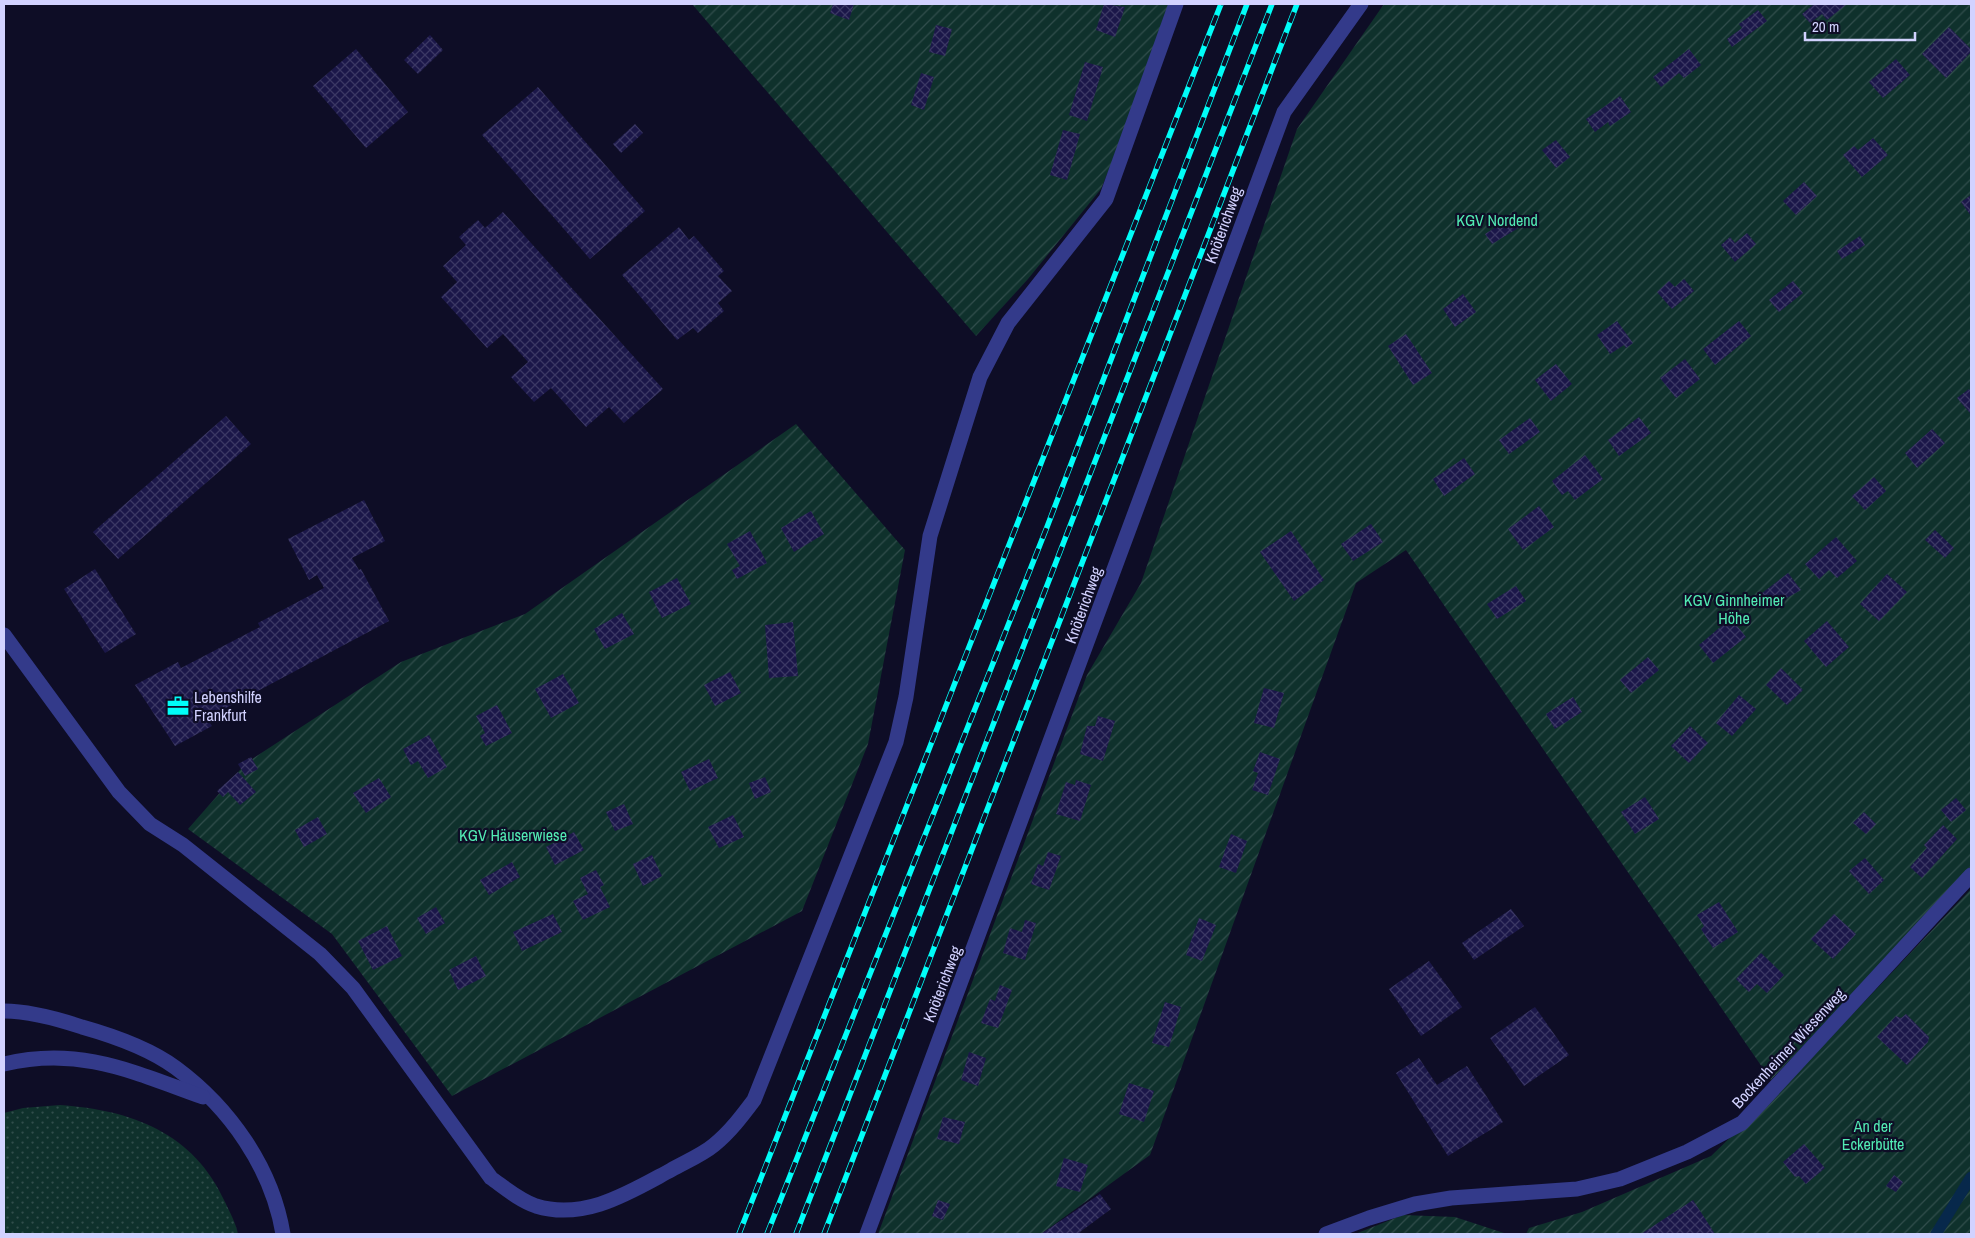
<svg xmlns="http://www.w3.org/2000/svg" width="1975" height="1238" font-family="'Archivo Narrow',sans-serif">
<defs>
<pattern id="grass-dots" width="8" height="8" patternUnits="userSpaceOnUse" patternTransform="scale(1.25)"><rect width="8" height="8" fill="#0f312c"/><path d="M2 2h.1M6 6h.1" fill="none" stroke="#314e4c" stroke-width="1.8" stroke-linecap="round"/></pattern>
<pattern id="garden-furrows" width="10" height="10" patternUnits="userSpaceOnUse" patternTransform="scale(1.25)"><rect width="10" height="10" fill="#0f312c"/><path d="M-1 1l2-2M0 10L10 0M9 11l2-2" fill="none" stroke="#314e4c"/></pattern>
<pattern id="building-cross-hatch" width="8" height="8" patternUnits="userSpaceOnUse" patternTransform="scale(1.25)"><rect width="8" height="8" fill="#1b1749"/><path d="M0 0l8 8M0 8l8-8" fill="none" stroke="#3b3864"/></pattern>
</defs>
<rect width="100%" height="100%" fill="#0e0d26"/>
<path fill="url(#grass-dots)" d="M 60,1105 C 132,1110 194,1133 225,1202 C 230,1213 236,1223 238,1234 L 4,1234 L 4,1113 L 23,1108 Z"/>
<g fill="url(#garden-furrows)">
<polygon points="692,4 1171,4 1148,74 1101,189 1028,279 976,336"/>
<polygon points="1384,4 1971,4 1971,866 1771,1080 1406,550 1356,583 1150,1155 1041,1234 878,1234 1087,675 1141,583 1297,129"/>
<polygon points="796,424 905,550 868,744 802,911 452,1096 332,934 188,829 246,763 401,662 525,614"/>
<polygon points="1971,889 1971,1234 1526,1234 1529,1228 1582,1212 1711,1156 1796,1074"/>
<polygon points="1403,1215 1455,1217 1507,1234 1355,1234"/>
</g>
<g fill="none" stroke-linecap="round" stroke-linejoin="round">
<polyline stroke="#07284b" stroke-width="11" points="1936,1234 1971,1177"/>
</g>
<g fill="url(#building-cross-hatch)">
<polygon points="833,4 854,4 849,20 830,13"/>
<polygon points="1104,4 1125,7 1115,37 1096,30"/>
<polygon points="1814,4 1847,4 1827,20 1822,14 1810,23 1802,14"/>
<polygon points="1758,10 1767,21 1732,47 1727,39 1742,28 1739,24"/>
<polygon points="936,25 952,29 945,56 929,52"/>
<polygon points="1949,27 1971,49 1971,52 1946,78 1922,54"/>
<polygon points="430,35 443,50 418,74 404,60"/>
<polygon points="356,49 408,112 366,148 313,86"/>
<polygon points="1689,49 1701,65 1684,78 1679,73 1661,87 1653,77"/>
<polygon points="1896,59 1910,75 1883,98 1869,82"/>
<polygon points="1085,62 1103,67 1087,121 1069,115"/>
<polygon points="921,73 934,77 924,110 911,105"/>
<polygon points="538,87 645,211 590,259 482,135"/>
<polygon points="1620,96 1631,112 1610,126 1608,122 1595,132 1586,119"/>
<polygon points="635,124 643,133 621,153 613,144"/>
<polygon points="1063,130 1080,134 1067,180 1050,175"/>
<polygon points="1873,138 1888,155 1862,177 1843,155 1854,146 1858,150"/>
<polygon points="1556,140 1570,157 1556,168 1542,150"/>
<polygon points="1804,182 1817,196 1796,215 1783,201"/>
<polygon points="1971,195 1971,216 1961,202"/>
<polygon points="503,212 663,389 624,423 609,407 586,427 551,388 534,402 511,377 528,362 503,334 487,348 441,297 457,282 443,266 466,245 459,237 478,220 485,228"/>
<polygon points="1513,216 1520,227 1492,244 1485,234"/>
<polygon points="679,227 689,240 694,236 724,271 718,276 732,291 718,303 724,311 698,333 693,328 677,340 622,275"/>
<polygon points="1747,233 1756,244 1735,262 1721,245 1730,237 1735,243"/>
<polygon points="1860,236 1865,245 1842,259 1837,251"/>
<polygon points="1684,279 1694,291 1672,309 1657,292 1669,281 1675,287"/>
<polygon points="1793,281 1803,293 1779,312 1769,300"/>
<polygon points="1463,294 1476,312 1455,327 1443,309"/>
<polygon points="1617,321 1633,343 1626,348 1624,345 1610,354 1597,335"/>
<polygon points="1739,321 1751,336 1715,365 1703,349"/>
<polygon points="1406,334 1432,373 1413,385 1388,346"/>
<polygon points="1685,359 1700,379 1676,398 1660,378"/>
<polygon points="1556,364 1572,384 1551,401 1535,380"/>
<polygon points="1969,389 1971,392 1970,413 1957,398"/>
<polygon points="226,416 251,444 118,559 93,532"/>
<polygon points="1639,417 1651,433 1619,456 1608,440"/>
<polygon points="1530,418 1540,432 1509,454 1499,440"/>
<polygon points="1932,429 1945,443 1917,468 1905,453"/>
<polygon points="1585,455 1603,479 1575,500 1568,491 1562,495 1552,481"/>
<polygon points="1464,458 1475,474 1444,496 1433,479"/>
<polygon points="1874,477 1886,491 1865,510 1852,496"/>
<polygon points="364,500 385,541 352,558 359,570 361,569 389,621 207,718 212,726 175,746 135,685 178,662 181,668 260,627 258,623 324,588 317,575 309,580 288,539"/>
<polygon points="1539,506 1554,527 1523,550 1508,529"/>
<polygon points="811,511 824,534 794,552 781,528"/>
<polygon points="1371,524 1383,542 1353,561 1341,544"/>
<polygon points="1935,530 1954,548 1945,558 1925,540"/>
<polygon points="750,531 767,563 737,579 732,570 740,566 727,544"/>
<polygon points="1291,531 1324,580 1294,601 1260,552"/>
<polygon points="1836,537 1857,561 1837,578 1829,570 1819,579 1805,564"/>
<polygon points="95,569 136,634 105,653 64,589"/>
<polygon points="1788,573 1801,590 1767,609 1757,597"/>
<polygon points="1887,574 1907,592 1879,621 1860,604"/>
<polygon points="677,578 691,604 662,618 649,592"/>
<polygon points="1516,586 1526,601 1497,619 1487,604"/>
<polygon points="622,613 634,634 605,649 594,629"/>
<polygon points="1731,618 1746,637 1713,663 1699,645"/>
<polygon points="1827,621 1849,647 1826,667 1804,641"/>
<polygon points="793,622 798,676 769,678 765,625"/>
<polygon points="1648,657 1659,670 1631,693 1620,680"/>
<polygon points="1781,668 1803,690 1787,705 1766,685"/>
<polygon points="730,672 741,693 715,706 704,685"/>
<polygon points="563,674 579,703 551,718 535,689"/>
<polygon points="1264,688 1284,693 1274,728 1254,723"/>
<polygon points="1739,695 1756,709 1732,736 1716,723"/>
<polygon points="1573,697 1582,712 1555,729 1546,714"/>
<polygon points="497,705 512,733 486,746 480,736 485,733 476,716"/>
<polygon points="1098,716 1115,721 1103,761 1080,754 1087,726 1095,726"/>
<polygon points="1690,726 1708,743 1689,763 1671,746"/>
<polygon points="429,735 447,767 428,778 418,761 411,765 403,749"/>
<polygon points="1260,752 1280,759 1268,795 1252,790 1258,773 1253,771"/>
<polygon points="251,757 258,769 245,776 238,764"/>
<polygon points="709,759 718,778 690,791 681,772"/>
<polygon points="238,772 256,792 240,805 228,792 223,797 217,791"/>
<polygon points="765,777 771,792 755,799 749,783"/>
<polygon points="379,778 391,797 366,813 353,793"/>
<polygon points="1076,780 1091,785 1080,821 1056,814 1066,782 1075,785"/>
<polygon points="1645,797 1659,819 1635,834 1621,812"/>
<polygon points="1956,798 1966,810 1951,822 1941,810"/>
<polygon points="624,804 633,824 615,831 606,812"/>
<polygon points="1864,812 1876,824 1866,834 1853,823"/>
<polygon points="733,815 744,837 719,848 708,827"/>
<polygon points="318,817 327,834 304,847 295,830"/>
<polygon points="1943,825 1957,839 1922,878 1910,867 1927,848 1924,845"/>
<polygon points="574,832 584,850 555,865 546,847"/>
<polygon points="1231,834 1247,841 1236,873 1219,867"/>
<polygon points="1048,852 1061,856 1049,890 1031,884 1038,864 1043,866"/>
<polygon points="652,855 662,876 643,886 633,864"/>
<polygon points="1865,858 1884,880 1869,894 1849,871"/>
<polygon points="512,862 520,877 489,895 480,880"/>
<polygon points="596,870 604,885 600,887 610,907 583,920 573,901 588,894 580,878"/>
<polygon points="1719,902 1738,932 1713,948 1701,929 1704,926 1697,915"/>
<polygon points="436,907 445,923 426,934 417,918"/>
<polygon points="1511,909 1524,926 1474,960 1462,943"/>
<polygon points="553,914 562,932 522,951 513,932"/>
<polygon points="1834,914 1856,934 1833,959 1811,939"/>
<polygon points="1199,918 1216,925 1202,961 1186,955"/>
<polygon points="1025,920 1036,923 1025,960 1003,953 1010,928 1022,932"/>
<polygon points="387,926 402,956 373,970 358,941"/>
<polygon points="1761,953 1784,975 1767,993 1757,984 1749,992 1736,979"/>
<polygon points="476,956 486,976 458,990 449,970"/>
<polygon points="1429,961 1462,1007 1421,1036 1389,989"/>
<polygon points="1000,985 1012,990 998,1028 981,1023 990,999 995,1001"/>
<polygon points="1165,1002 1181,1007 1169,1047 1152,1043"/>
<polygon points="1535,1007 1569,1055 1524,1086 1490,1038"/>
<polygon points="1906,1014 1929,1037 1928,1042 1907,1065 1877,1037 1896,1016 1901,1018"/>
<polygon points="969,1052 986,1058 978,1086 961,1080"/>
<polygon points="1419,1058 1437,1085 1467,1066 1503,1122 1448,1156 1396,1073"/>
<polygon points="1129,1083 1154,1091 1144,1122 1119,1114"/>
<polygon points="943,1117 965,1122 959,1144 937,1139"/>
<polygon points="1804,1144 1825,1168 1806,1184 1799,1176 1795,1177 1783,1162"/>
<polygon points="1064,1158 1088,1165 1080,1192 1056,1186"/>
<polygon points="1894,1175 1903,1182 1896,1192 1886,1186"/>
<polygon points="1100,1194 1111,1209 1080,1232 1081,1234 1041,1234"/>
<polygon points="938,1200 950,1204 943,1220 932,1216"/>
<polygon points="1693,1200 1715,1234 1641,1234"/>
</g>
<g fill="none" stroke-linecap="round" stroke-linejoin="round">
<g stroke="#333a8a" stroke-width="15">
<path d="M 4,635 L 119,792 L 150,824 L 183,845 L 320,954 L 353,988 L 491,1178 C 505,1188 519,1200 536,1206 C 585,1221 630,1192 671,1170 C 685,1162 702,1155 714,1145 C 730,1132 742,1116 754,1100 L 896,742 L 906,697 L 930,536 L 980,377 L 1008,323 L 1106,199 L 1176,4"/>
<path d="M 4,1011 C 30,1011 58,1019 82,1027 C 114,1036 149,1048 176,1068 C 230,1108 272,1168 283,1234"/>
<path d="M 4,1064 C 80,1046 133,1072 203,1097"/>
<polyline points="867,1234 1284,112 1361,4"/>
<polyline points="1326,1234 1369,1218 1415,1204 1451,1198 1577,1189 1620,1179 1687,1152 1742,1123 1971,875"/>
</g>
<g stroke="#00fdf8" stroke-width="5.5">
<g id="rail">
<polyline points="739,1234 1221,4"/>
<polyline points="767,1234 1047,527 1247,4"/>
<polyline points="796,1234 1272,4"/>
<polyline points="824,1234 1297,4"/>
</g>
</g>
<use href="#rail" stroke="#0e0d26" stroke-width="4" stroke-dasharray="11" stroke-linecap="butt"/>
</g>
<defs>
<g id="office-bare" transform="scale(1.725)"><path d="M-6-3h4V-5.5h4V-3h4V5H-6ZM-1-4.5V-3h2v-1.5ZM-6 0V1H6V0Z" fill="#00fdf8" stroke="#0e0d26" stroke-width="2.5" paint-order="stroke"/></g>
</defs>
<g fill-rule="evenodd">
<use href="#office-bare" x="178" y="706"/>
</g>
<g text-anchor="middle" stroke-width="4.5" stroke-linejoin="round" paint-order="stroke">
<g font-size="16" fill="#52ebb3" stroke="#0e0d26">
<text x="1497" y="226">KGV Nordend</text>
<text x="1734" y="606">KGV Ginnheimer<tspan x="1734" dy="18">Höhe</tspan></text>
<text x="513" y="841">KGV Häuserwiese</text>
<text x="1873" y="1132">An der<tspan x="1873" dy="18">Eckerbütte</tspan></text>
</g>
<g font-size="16" fill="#d2d2ff" stroke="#0e0d26">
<text transform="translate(1223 225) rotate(-70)" y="6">Knöterichweg</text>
<text transform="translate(1083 605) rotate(-70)" y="6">Knöterichweg</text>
<text transform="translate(942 984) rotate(-69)" y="6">Knöterichweg</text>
<text transform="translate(1788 1048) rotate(-47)" y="6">Bockenheimer Wiesenweg</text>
</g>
<g font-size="16" fill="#d2d2ff" stroke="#0e0d26" text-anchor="start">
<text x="194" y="703">Lebenshilfe<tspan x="194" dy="18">Frankfurt</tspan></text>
</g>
</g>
<rect width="1975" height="1238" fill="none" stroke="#d2d2ff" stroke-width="10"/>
<path d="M1805 32v8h110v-8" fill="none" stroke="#d2d2ff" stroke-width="2.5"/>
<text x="1812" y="32" font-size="15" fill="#d2d2ff" stroke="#0e0d26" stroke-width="4" paint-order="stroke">20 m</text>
</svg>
